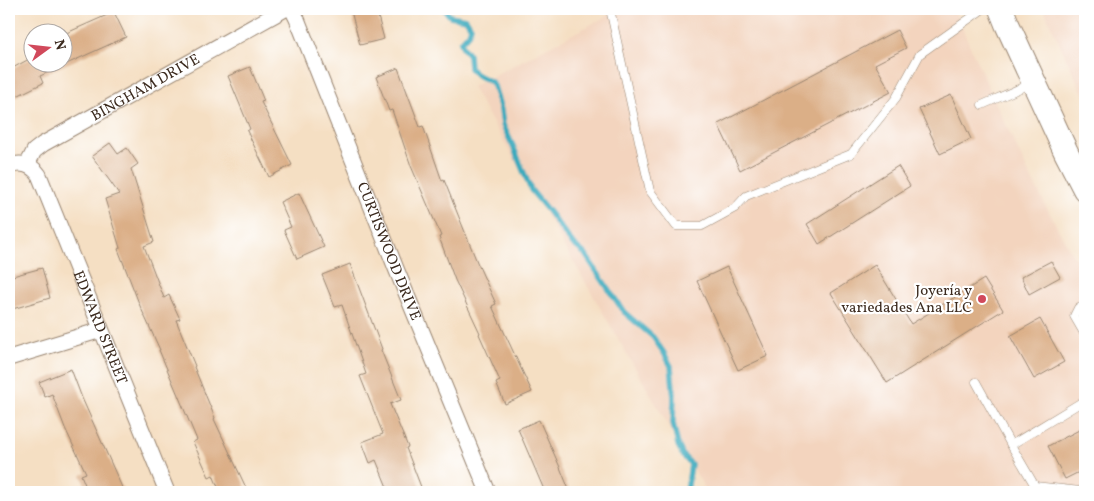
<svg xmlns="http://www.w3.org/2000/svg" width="1094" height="501" font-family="Vollkorn,serif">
<rect width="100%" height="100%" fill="#fff"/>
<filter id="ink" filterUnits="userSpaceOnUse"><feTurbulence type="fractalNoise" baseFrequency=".02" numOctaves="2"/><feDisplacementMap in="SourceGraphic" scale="10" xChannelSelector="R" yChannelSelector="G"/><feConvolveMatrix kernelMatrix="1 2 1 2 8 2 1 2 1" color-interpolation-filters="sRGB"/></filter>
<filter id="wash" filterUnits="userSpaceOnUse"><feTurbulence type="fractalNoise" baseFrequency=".0096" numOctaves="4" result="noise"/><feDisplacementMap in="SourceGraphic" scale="20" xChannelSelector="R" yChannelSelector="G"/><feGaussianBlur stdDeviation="1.12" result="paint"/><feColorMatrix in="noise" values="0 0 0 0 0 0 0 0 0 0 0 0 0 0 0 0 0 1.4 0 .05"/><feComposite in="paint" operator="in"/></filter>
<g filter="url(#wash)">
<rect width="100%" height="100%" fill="#f5dfc3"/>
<g fill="#f3d4be">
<polygon points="620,9 954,9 976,60 1028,172 1058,229 1085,276 1085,492 707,492 472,87"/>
<polygon points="1044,9 1085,9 1085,98 1051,26"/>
</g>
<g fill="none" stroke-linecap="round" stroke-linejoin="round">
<polyline stroke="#3eaabd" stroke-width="5.5" points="444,9 450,16 466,19 471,27 469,33 461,42 463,48 469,55 470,68 473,72 479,76 491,82 494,86 501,110 503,125 513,146 531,190 549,212 572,243 585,254 624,312 653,337 664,353 671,366 674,398 673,423 678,445 683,456 691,464 687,492"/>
</g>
<g id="blocks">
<g fill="#dbaf87">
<polygon points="360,9 376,9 384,39 360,45 351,11"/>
<polygon points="114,12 126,37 40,76 43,83 9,100 9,70 31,58 32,62 62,62 62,35"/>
<polygon points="897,30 906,48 875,64 891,92 740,170 718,124"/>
<polygon points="250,67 264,101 261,102 292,165 269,177 247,131 250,129 228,76"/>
<polygon points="398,68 420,127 423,126 442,181 444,180 477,262 496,304 492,306 532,392 505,404 496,383 500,381 479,334 480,333 455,280 439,237 441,236 411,166 392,110 389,111 376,77"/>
<polygon points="951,95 971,139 940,154 919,109"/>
<polygon points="110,143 118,154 127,148 138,164 131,169 154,242 144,246 164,298 169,295 180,319 176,320 195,366 194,367 215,418 214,419 248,492 220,492 213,475 209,477 193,442 197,440 159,350 160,350 140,306 118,249 120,248 105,199 119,194 92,156"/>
<polygon points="898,166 910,186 819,244 807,224"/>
<polygon points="299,193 324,247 297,259 284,230 291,227 280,202"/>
<polygon points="1051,261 1060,277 1029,294 1021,277"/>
<polygon points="350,264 370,317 382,349 381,350 401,400 390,404 408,447 406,448 421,487 408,492 389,492 376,460 370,463 362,442 383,434 360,376 366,374 342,305 335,307 322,275"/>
<polygon points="875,265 911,324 984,279 1003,310 887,383 831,293"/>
<polygon points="727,267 768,356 738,370 697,281"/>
<polygon points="42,268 50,298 9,310 9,277"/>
<polygon points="1040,319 1064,362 1034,379 1010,336"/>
<polygon points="71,369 82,398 124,492 88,492 81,475 86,473 65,428 52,394 45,397 39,382"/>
<polygon points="539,420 559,465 570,492 545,492 518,429"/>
<polygon points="1085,427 1085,469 1065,479 1048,446"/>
</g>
</g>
</g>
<g filter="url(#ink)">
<use href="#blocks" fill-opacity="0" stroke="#988470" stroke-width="1"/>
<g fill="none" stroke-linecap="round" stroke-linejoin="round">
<g stroke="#988470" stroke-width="9">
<g id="lane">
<polyline points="610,9 650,191 676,226 702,226 735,208 746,196 851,154 896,98 920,54 983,9"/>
<polyline points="982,105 1032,83"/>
<polyline points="1085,303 1078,308 1074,316 1085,335"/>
<polyline points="976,382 1011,445 1035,486 1080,491 1085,490"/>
<polyline points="1011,445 1085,400"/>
</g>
</g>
<g stroke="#988470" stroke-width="17">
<g id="street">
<path id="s1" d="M 292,9 L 297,19 L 397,271 L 488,492"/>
<path id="s2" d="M 27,165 L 34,151 L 43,144 L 285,9"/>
<path id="s3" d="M 9,166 C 21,162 31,164 39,175 L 167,492"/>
<polyline points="9,358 101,330"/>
</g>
</g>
<g stroke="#988470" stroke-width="26">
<polyline id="primary" points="1001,9 1007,24 1066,152 1085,189"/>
</g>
<use href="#lane" stroke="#fff" stroke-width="8"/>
<use href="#street" stroke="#fff" stroke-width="15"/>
<use href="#primary" stroke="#fff" stroke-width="24"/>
</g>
</g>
<circle fill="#d1495b" stroke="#fff" stroke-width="2" cx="982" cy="299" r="5"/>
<g text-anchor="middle" stroke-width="4.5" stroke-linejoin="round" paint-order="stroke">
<g font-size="15" fill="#3b2a1e" stroke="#fff">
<text dy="5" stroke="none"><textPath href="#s2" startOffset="144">BINGHAM DRIVE</textPath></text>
<text dy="5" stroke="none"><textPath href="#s1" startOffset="261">CURTISWOOD DRIVE</textPath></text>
<text dy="5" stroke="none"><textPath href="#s3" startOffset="198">EDWARD STREET</textPath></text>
</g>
<g font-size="15" fill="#3b2a1e" stroke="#fff" text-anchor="end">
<text x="972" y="295">Joyería y<tspan x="972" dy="17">variedades Ana LLC</tspan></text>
</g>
</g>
<rect width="1094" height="501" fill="none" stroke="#fff" stroke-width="30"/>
<g transform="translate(48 48) rotate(75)"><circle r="24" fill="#ffffff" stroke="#b1aaa5"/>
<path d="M0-4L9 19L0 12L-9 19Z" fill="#d1495b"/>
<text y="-8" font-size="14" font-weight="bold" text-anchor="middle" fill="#3b2a1e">N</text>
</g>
</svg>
